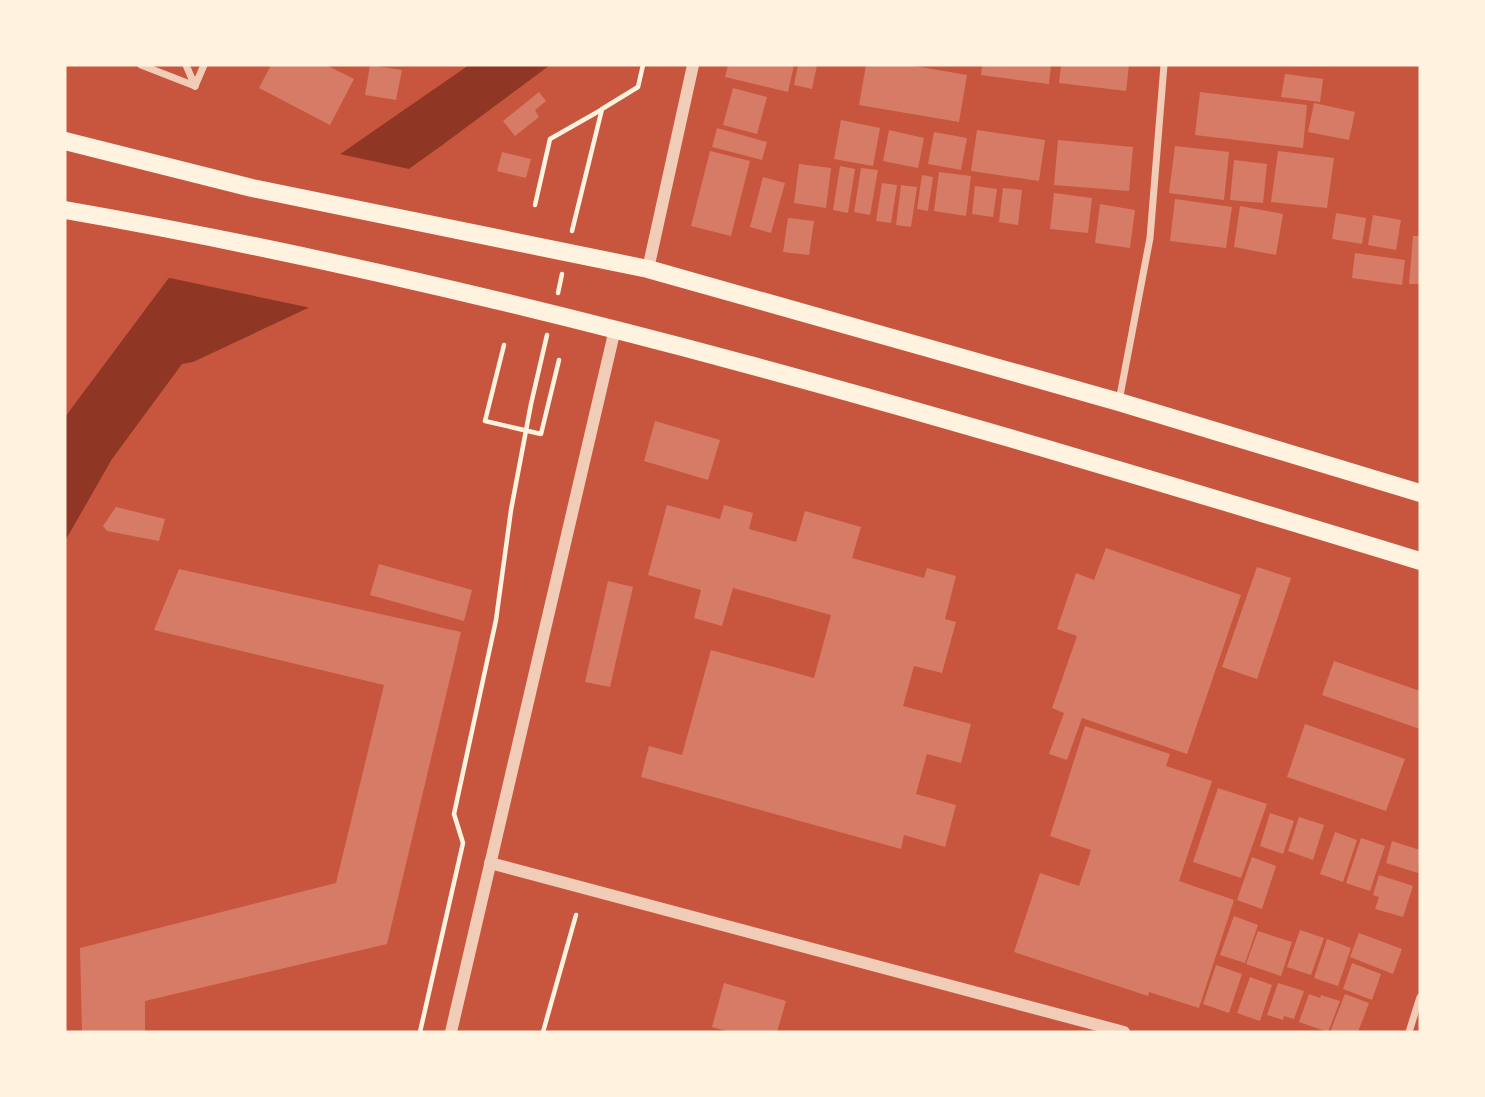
<svg xmlns="http://www.w3.org/2000/svg" width="1485" height="1097" font-family="'Playfair Display',serif">
<rect width="100%" height="100%" fill="#c8553d"/>
<polygon fill="#8f3625" points="469,65 550,65 441,146 329,226 308,308 193,362 182,364 112,459 65,541 65,417 177,267"/>
<polygon fill="#c8553d" points="335,153 414,170 332,228 311,308 165,277 175,264"/>
<g fill="#d67c66">
<polygon points="271,65 326,65 354,79 330,125 259,88"/>
<polygon points="370,65 402,70 396,100 365,95"/>
<polygon points="728,65 794,65 788,92 725,77"/>
<polygon points="798,65 817,65 812,89 794,85"/>
<polygon points="866,65 909,65 967,75 959,122 859,105"/>
<polygon points="982,65 1051,65 1049,84 981,75"/>
<polygon points="1061,65 1129,65 1126,91 1059,83"/>
<polygon points="1285,74 1323,79 1320,102 1281,97"/>
<polygon points="733,88 767,97 757,134 723,125"/>
<polygon points="539,92 546,101 535,110 539,117 515,136 503,121"/>
<polygon points="1200,92 1307,105 1303,148 1195,135"/>
<polygon points="1314,103 1355,112 1349,140 1308,132"/>
<polygon points="841,120 880,128 873,166 834,159"/>
<polygon points="717,128 767,142 762,160 712,147"/>
<polygon points="889,130 924,138 918,168 883,161"/>
<polygon points="977,130 1045,140 1039,181 971,171"/>
<polygon points="934,132 967,138 961,170 928,164"/>
<polygon points="1058,140 1133,147 1129,191 1054,185"/>
<polygon points="1175,146 1229,152 1224,200 1169,193"/>
<polygon points="710,151 750,161 731,236 691,226"/>
<polygon points="1278,151 1334,158 1327,208 1271,202"/>
<polygon points="502,152 531,159 526,178 497,171"/>
<polygon points="1234,160 1267,164 1263,203 1230,200"/>
<polygon points="799,164 831,168 826,208 794,203"/>
<polygon points="840,166 855,169 848,213 833,210"/>
<polygon points="861,168 878,170 870,215 854,212"/>
<polygon points="939,172 971,176 966,216 934,211"/>
<polygon points="922,175 933,177 928,211 917,209"/>
<polygon points="763,177 785,183 771,233 750,227"/>
<polygon points="882,183 897,185 891,223 876,221"/>
<polygon points="901,185 917,187 911,227 896,225"/>
<polygon points="975,186 997,189 993,217 972,214"/>
<polygon points="1003,188 1022,190 1018,225 999,222"/>
<polygon points="1054,193 1092,198 1088,233 1050,229"/>
<polygon points="1175,199 1232,207 1226,248 1170,241"/>
<polygon points="1100,204 1135,210 1130,248 1095,243"/>
<polygon points="1240,206 1283,214 1276,255 1234,247"/>
<polygon points="1336,213 1366,218 1362,244 1332,239"/>
<polygon points="1373,215 1401,220 1396,250 1368,245"/>
<polygon points="788,218 814,221 809,255 783,252"/>
<polygon points="1413,236 1420,236 1420,284 1409,284"/>
<polygon points="1355,253 1405,260 1402,285 1352,278"/>
<polygon points="655,421 720,440 708,480 644,461"/>
<polygon points="667,505 720,519 724,505 753,513 749,529 796,542 805,511 861,527 852,558 924,578 927,568 956,576 945,619 956,622 942,673 914,666 903,706 971,724 961,763 927,754 916,794 956,805 945,847 904,835 901,849 641,777 649,746 682,755 711,650 814,678 831,615 733,588 722,626 694,618 701,590 648,575"/>
<polygon points="116,507 165,519 159,541 107,531 103,526"/>
<polygon points="1106,548 1241,595 1187,754 1082,718 1067,760 1049,754 1064,713 1052,708 1077,636 1057,629 1076,573 1094,580"/>
<polygon points="379,564 472,590 464,621 370,595"/>
<polygon points="1257,567 1291,578 1257,679 1222,667"/>
<polygon points="179,569 461,632 387,944 145,1001 145,1032 82,1032 80,948 336,883 384,685 154,630"/>
<polygon points="608,581 633,587 610,687 585,682"/>
<polygon points="1334,661 1420,691 1420,729 1322,695"/>
<polygon points="1305,724 1405,759 1386,811 1287,777"/>
<polygon points="1085,726 1170,754 1166,766 1212,781 1179,881 1234,900 1199,1008 1149,992 1148,996 1014,952 1040,873 1079,886 1091,850 1050,836"/>
<polygon points="1218,788 1267,804 1241,878 1193,862"/>
<polygon points="1270,813 1294,821 1283,854 1260,846"/>
<polygon points="1299,817 1324,825 1313,860 1288,851"/>
<polygon points="1335,832 1357,840 1343,882 1320,874"/>
<polygon points="1361,838 1385,846 1370,891 1346,883"/>
<polygon points="1392,841 1420,850 1418,873 1386,863"/>
<polygon points="1252,857 1276,866 1262,909 1237,900"/>
<polygon points="1379,875 1413,886 1403,917 1375,909 1379,897 1373,895"/>
<polygon points="1234,916 1258,925 1245,963 1220,955"/>
<polygon points="1300,930 1324,938 1311,975 1287,967"/>
<polygon points="1258,931 1292,942 1281,976 1246,964"/>
<polygon points="1359,933 1402,949 1393,974 1350,957"/>
<polygon points="1327,939 1351,948 1338,986 1314,978"/>
<polygon points="1352,963 1381,974 1372,1000 1343,989"/>
<polygon points="1216,965 1242,974 1229,1013 1203,1004"/>
<polygon points="1250,977 1272,985 1260,1021 1237,1013"/>
<polygon points="724,983 786,1001 777,1032 730,1032 712,1027"/>
<polygon points="1278,983 1304,991 1294,1019 1284,1016 1283,1020 1267,1015"/>
<polygon points="1309,994 1320,998 1321,995 1340,1001 1328,1032 1299,1022"/>
<polygon points="1345,994 1369,1003 1358,1032 1330,1032"/>
</g>
<g fill="none" stroke-linecap="round" stroke-linejoin="round">
<g stroke="#fff3e0" stroke-width="4.5">
<polyline points="535,205 550,139 601,110"/>
<polyline points="572,231 602,109 638,87 643,65"/>
<polyline points="558,293 562,274"/>
<polyline points="504,345 485,421 541,434 559,360"/>
<polyline points="420,1032 463,843 454,814 496,620 511,510 531,404 547,335"/>
<polyline points="543,1032 576,915"/>
</g>
<g stroke="#f1ccb7" stroke-width="7">
<polyline points="141,65 195,86"/>
<polyline points="186,65 195,86"/>
<polyline points="195,86 204,65"/>
<polyline points="1119,401 1150,238 1164,65"/>
<polyline points="1409,1032 1420,997"/>
</g>
<g stroke="#f1ccb7" stroke-width="12">
<polyline points="648,269 693,65"/>
<polyline points="490,863 1124,1032"/>
<polyline points="451,1032 615,329"/>
</g>
<g stroke="#fff3e0" stroke-width="18">
<polyline points="65,141 252,188 648,269 1119,402 1420,493"/>
<path d="M 65,210 C 525,290 974,425 1420,561"/>
</g>
</g>
<rect width="1485" height="1097" fill="none" stroke="#fff3e0" stroke-width="133"/>
</svg>
